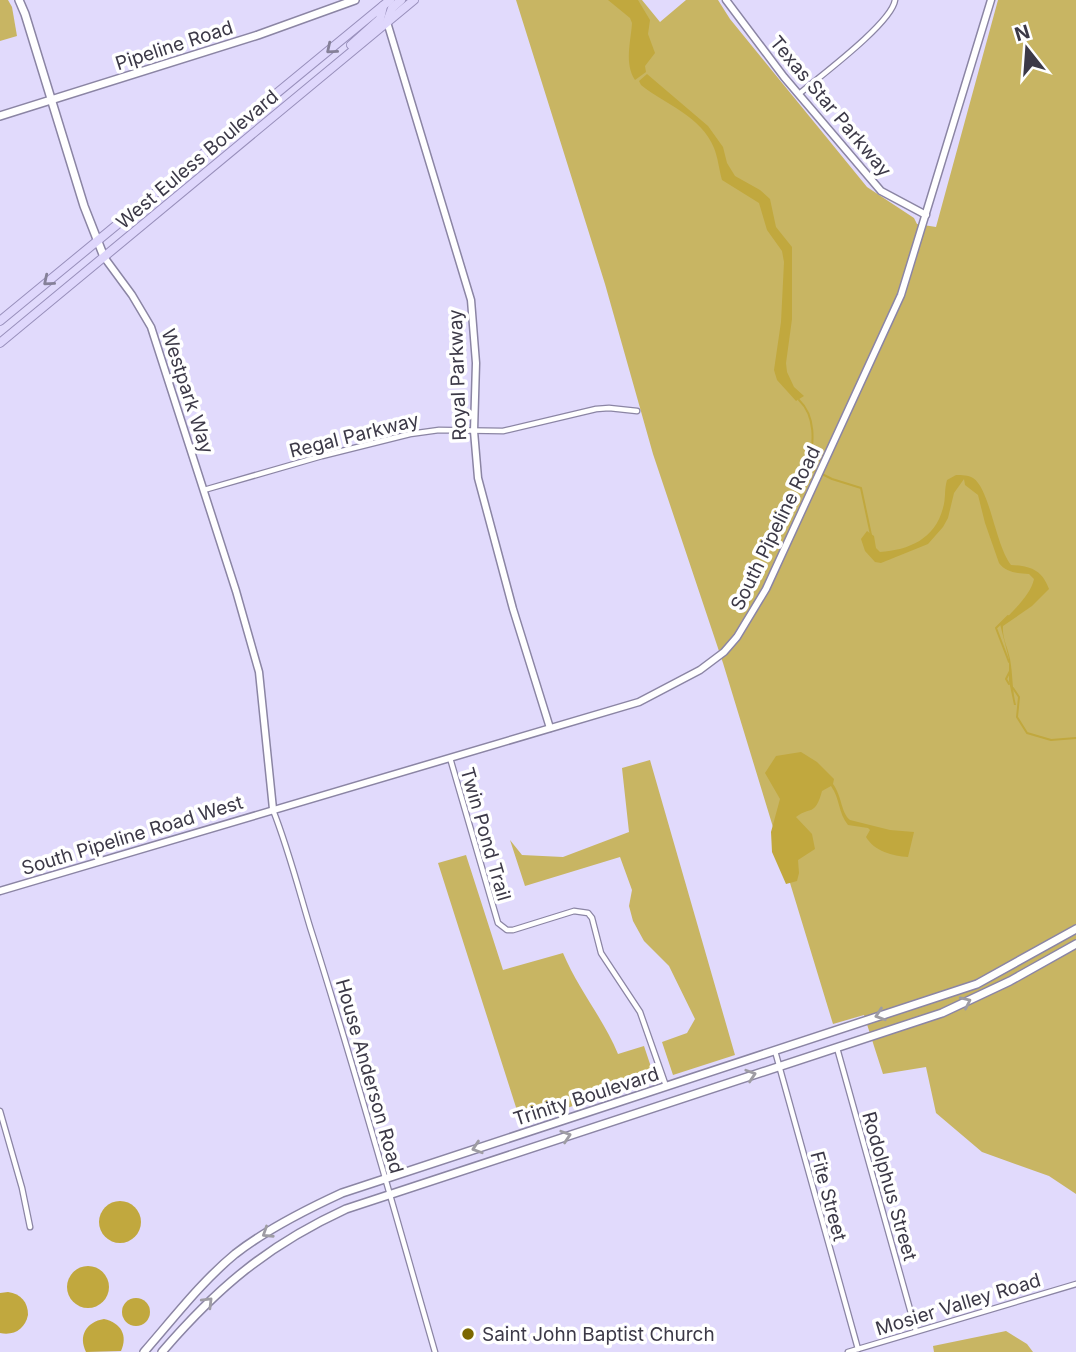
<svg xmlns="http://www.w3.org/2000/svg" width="1076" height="1352" font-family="Inter,sans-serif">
<rect width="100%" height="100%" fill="#e1dafc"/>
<g fill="#c8b563">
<polygon points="0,0 8,0 12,7 17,36 0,41"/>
<polygon points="516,0 642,0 660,22 686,0 718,0 730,19 867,187 914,218 917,224 936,227 998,0 1076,0 1076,1194 1049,1176 982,1152 936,1113 926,1067 883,1074 864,1015 833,1024 723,663 653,454 605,284"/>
<polygon points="650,760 735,1055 673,1075 662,1042 687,1033 695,1019 669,966 644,941 633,921 629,906 632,890 620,857 525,886 510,840 522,855 563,857 629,832 622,768"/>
<path d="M 466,855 L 503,970 L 563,953 C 578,989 603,1018 618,1054 L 644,1046 L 655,1079 L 521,1123 L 438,863 Z"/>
<polygon points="1006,1331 1027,1344 1033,1352 934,1352 933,1346"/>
</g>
<g fill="#c1a83e">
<path d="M 608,0 L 638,0 L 650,20 L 648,34 L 655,53 L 645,66 L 646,72 L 635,80 C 624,63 631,41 632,23 L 630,18 Z"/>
<path d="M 647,74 L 708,126 L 723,147 L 727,163 L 735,176 L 760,190 L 770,199 L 776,227 L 792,247 L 792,319 L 786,363 L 787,372 L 794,387 L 804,396 L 796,401 L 777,380 L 774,370 L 781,322 L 784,262 L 782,251 L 767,230 L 759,203 L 722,180 C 719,169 718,158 714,148 C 701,116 666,105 641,85 L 639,81 Z"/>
<path d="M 956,475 C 962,475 968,475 973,478 C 990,489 995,544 1011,565 C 1031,566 1042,570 1049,589 L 1032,606 L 1003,626 C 1002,638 1008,648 1010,659 C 1013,675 1012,690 1016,705 L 1014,705 L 1009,681 L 1009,659 L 1000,624 C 1011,613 1031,595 1034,579 L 1029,574 C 1018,573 1006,573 999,563 L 985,523 L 978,495 L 965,485 L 964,479 L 954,493 L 948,518 L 943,527 L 928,544 L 881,563 L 875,562 L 865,551 L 861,539 L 867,531 L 874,536 L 876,548 L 880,552 C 909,550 935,539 943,508 C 946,499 944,490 947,480 Z"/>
<path d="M 801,752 L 817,762 L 834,779 L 833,784 C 842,796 841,813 850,820 L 890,830 L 914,832 L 908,857 C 893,856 874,851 866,837 L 870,830 L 868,828 L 848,825 C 838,813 840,798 831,786 L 822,791 C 815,817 810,806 796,817 L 812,834 L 815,849 L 798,860 L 799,873 L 797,881 L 786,884 L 772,852 L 771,832 L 780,799 L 765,773 L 776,756 Z"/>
<circle cx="120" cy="1222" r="21"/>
<circle cx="88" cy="1287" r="21"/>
<path d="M 8,1292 C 21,1294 28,1302 28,1315 C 25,1329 14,1336 0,1333 L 0,1293 Z"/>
<circle cx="136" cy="1312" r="14"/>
<path d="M 104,1319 C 121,1323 128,1335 121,1351 L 86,1352 C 78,1336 86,1322 104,1319 Z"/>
</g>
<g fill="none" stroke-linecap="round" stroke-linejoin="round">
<g stroke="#c1a83e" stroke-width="2">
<path d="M 799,400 C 817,417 813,444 810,468 L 832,479 L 861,488 L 871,535"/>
<polyline points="1008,616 996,628 1009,662"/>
<polyline points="1009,684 1006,679 1010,671"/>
<polyline points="1013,688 1019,697 1017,717 1027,733 1051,740 1076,738"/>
</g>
<g stroke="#8b85a4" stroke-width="7">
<g id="minor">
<path d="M 799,94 C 819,77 892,23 895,0"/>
<polyline points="204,490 322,456 410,434 439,430 503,431 596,409 609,408 637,411"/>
<polyline points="450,758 498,923 507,930 513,930 574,911 588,913 592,918 601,953 640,1012 666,1086"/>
<path d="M 273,810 C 288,848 298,887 310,927 C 355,1068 394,1210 435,1352"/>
<polyline points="837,1048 916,1331"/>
<polyline points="775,1051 858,1349"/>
<polyline points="0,1111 22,1188 30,1227"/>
<polyline points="848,1352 1076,1284"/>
</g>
</g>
<g stroke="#8b85a4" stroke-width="9">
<g id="tertiary">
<polyline points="726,0 784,77 881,191 926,215"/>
<polyline points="387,22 471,300 476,363 474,431 478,478 513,609 550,728"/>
<polyline points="104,257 132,295 151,327 236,591 259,672 273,809"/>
<polyline points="0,891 639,702 700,670 724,652 737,637 766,589 901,295 991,0"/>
</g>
</g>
<g stroke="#8b85a4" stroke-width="10">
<g id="secondary">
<polyline points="19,0 25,14 84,206 104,257"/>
<polyline points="0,116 258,35 355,0"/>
<path d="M 144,1352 C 173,1319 201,1282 235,1254 C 267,1229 305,1210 342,1193 L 977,984 L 1076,929"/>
<path d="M 162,1352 C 218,1287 268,1245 346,1209 L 942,1013 L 1010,981 L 1076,944"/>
</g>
</g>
<g stroke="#988fbb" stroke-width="10">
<g id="primary">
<polyline points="388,19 392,8 401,0"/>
<polyline points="351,45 380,19 383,6"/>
<polyline points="0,321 390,0"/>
<polyline points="0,343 414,0"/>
</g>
</g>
<use href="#minor" stroke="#fff" stroke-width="4.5"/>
<use href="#tertiary" stroke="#fff" stroke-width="6"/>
<use href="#secondary" stroke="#fff" stroke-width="7"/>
<use href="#primary" stroke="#dfd7fc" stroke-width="8"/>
</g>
<defs><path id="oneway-chevron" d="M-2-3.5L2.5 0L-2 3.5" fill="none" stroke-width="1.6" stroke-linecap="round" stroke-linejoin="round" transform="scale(1.75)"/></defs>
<g stroke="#858098">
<use href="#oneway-chevron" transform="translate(331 49) rotate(140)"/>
<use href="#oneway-chevron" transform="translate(48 281) rotate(140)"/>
</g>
<g stroke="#9e9ca3">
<use href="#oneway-chevron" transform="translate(966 1002) rotate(-25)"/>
<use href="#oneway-chevron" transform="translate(880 1015) rotate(162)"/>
<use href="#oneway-chevron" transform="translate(751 1075) rotate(-18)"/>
<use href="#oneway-chevron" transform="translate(566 1136) rotate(-18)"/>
<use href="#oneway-chevron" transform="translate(477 1148) rotate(162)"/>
<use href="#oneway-chevron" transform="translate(267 1233) rotate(147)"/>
<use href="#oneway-chevron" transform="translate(208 1302) rotate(-45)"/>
</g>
<circle fill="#7c6800" stroke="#fff" stroke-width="2.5" cx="468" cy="1334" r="7"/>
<g text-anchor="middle" stroke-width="7" stroke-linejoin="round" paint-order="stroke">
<g font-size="19" fill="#3c3947" stroke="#fff">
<text transform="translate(174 45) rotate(-18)" y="7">Pipeline Road</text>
<text transform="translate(831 106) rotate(50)" y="7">Texas Star Parkway</text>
<text transform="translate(197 159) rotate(-40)" y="7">West Euless Boulevard</text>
<text transform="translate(457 375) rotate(-92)" y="7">Royal Parkway</text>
<text transform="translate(188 391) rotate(72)" y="7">Westpark Way</text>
<text transform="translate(354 435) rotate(-14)" y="7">Regal Parkway</text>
<text transform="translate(775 528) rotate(-64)" y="7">South Pipeline Road</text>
<text transform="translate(486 834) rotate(74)" y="7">Twin Pond Trail</text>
<text transform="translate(132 835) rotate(-17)" y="7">South Pipeline Road West</text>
<text transform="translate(370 1076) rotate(74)" y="7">House Anderson Road</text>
<text transform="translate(586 1096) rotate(-18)" y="7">Trinity Boulevard</text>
<text transform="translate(890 1186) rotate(74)" y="7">Rodolphus Street</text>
<text transform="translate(829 1196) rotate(75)" y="7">Fite Street</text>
<text transform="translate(958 1304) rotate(-17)" y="7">Mosier Valley Road</text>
</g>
<g font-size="19" fill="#3c3947" stroke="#fff" text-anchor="start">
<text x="482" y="1341">Saint John Baptist Church</text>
</g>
</g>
<g transform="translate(1027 49) rotate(343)" stroke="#ffffff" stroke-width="5" paint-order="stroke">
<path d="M0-5L12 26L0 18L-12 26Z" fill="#3c3947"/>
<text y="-10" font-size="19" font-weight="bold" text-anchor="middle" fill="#3c3947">N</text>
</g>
</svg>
